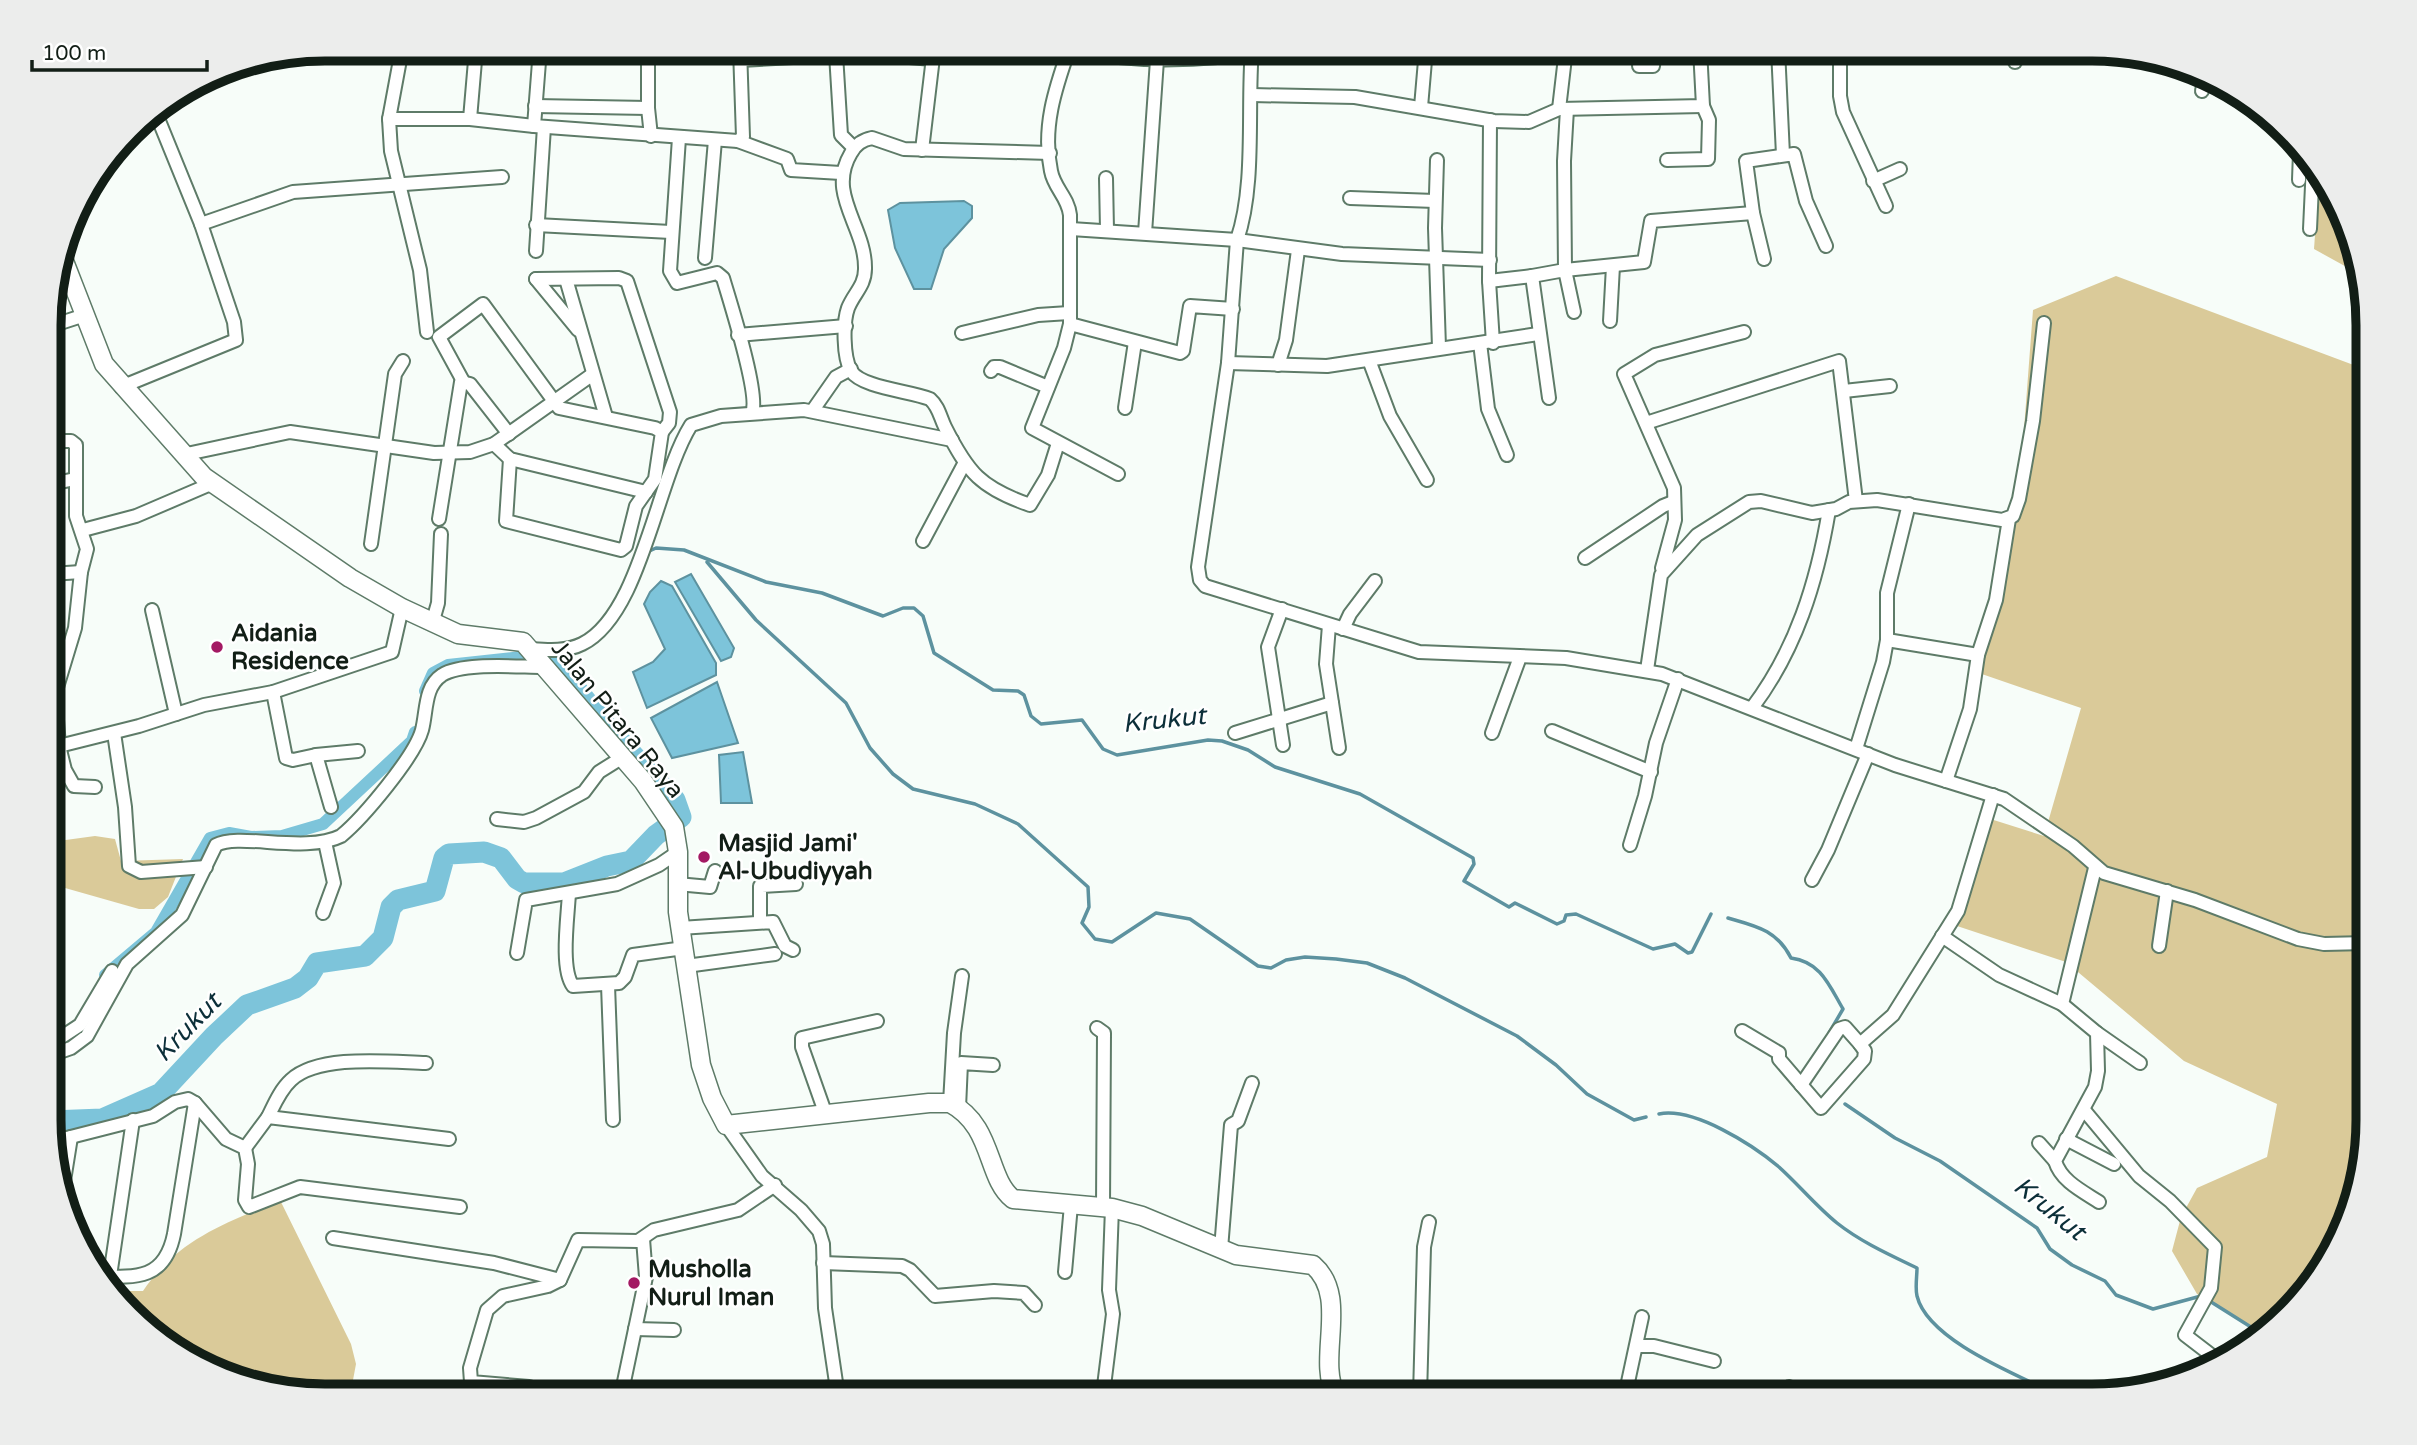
<svg xmlns="http://www.w3.org/2000/svg" width="2417" height="1445" font-family="'Varela Round',sans-serif">
<rect width="100%" height="100%" fill="#f7fdf9"/>
<g fill="#daca99">
<polygon points="2318,193 2332,194 2353,237 2361,275 2314,249"/>
<polygon points="2116,276 2367,370 2367,1137 2331,1258 2287,1315 2262,1334 2197,1294 2172,1251 2181,1217 2197,1188 2267,1157 2277,1104 2184,1061 2066,962 1951,924 1981,816 2044,836 2081,708 1976,672 2021,469 2033,310"/>
<polygon points="95,836 115,839 121,861 183,859 168,897 154,909 139,909 51,884 51,842"/>
<path d="M 280,1200 L 351,1344 L 356,1364 L 350,1396 L 325,1396 L 254,1386 L 187,1359 L 115,1291 L 143,1291 C 178,1239 224,1224 280,1200 Z"/>
</g>
<g fill="#7dc4da" stroke="#5d929f" stroke-width="2">
<polygon points="964,201 972,206 972,218 944,249 931,289 914,289 895,248 888,210 900,203"/>
<polygon points="691,574 734,648 731,657 721,661 675,582"/>
<polygon points="661,581 672,586 716,663 716,675 647,708 633,672 653,662 665,649 644,604 650,592"/>
<polygon points="717,682 738,743 672,758 651,718"/>
<polygon points="743,752 752,803 721,803 719,755"/>
</g>
<g fill="none" stroke-linecap="round" stroke-linejoin="round">
<g stroke="#5d929f" stroke-width="3.5">
<polyline points="645,553 656,548 684,550 766,582 822,593 883,616 903,608 914,608 923,616 934,653 993,690 1018,691 1024,695 1031,716 1041,724 1082,720 1103,749 1117,755 1208,740 1222,741 1248,750 1275,767 1360,794 1473,858 1474,864 1464,881 1509,907 1515,903 1557,924 1564,921 1566,915 1576,914 1653,949 1675,944 1688,953 1692,952 1711,914"/>
<polyline points="707,562 756,620 846,703 870,748 893,774 913,789 975,804 1018,824 1088,887 1089,907 1082,923 1095,939 1112,942 1156,913 1190,919 1258,966 1271,968 1286,960 1305,957 1336,959 1367,963 1405,978 1517,1036 1556,1065 1587,1094 1634,1120 1646,1117"/>
<path d="M 1728,918 C 1756,926 1777,930 1791,958 C 1821,962 1829,985 1843,1009 L 1829,1033"/>
<polyline points="1845,1104 1895,1138 1940,1161 2037,1228 2050,1249 2072,1265 2105,1281 2116,1295 2153,1309 2201,1296"/>
<path d="M 1659,1114 C 1694,1107 1753,1145 1779,1167 C 1799,1185 1816,1206 1837,1223 C 1861,1242 1890,1255 1917,1268 C 1917,1276 1915,1288 1917,1296 C 1928,1341 2020,1376 2058,1395"/>
<polyline points="2208,1300 2262,1334"/>
</g>
<g stroke="#7dc4da" stroke-width="12">
<polyline points="425,691 433,673 448,665 540,655"/>
<polyline points="105,975 156,932 210,838 229,833 251,837 282,836 323,824 412,741 415,732"/>
</g>
<polyline stroke="#7dc4da" stroke-width="21" points="51,1121 102,1119 161,1093 214,1036 247,1005 295,988 308,978 317,963 365,956 383,938 391,907 398,900 435,891 444,858 449,854 484,852 501,858 517,879 524,883 564,883 607,866 631,861 656,835 681,817 675,800 609,729 549,655"/>
<g stroke="#5e7b68" stroke-width="16">
<g id="minor">
<polyline points="402,49 389,119 391,151 420,270 427,332"/>
<polyline points="540,49 534,126 738,141 787,159 791,170 841,173"/>
<path d="M 1069,49 C 1055,89 1042,128 1051,171 C 1054,188 1068,197 1070,215 L 1070,324 L 1064,348 L 1032,428 L 1118,474"/>
<path d="M 1074,49 C 1134,64 1192,60 1252,54"/>
<path d="M 1252,49 C 1247,107 1256,185 1237,240 L 1228,363 L 1198,567 L 1200,580 L 1205,586 L 1419,652 L 1566,658 L 1662,674 L 1895,765 L 2004,799 L 2073,846 L 2104,873 L 2195,900 L 2298,939 L 2324,944 L 2367,943"/>
<polyline points="1778,49 1783,155"/>
<polyline points="1840,49 1840,96 1843,112 1886,206"/>
<polyline points="836,54 841,135 854,148"/>
<polyline points="741,60 865,53 932,59"/>
<polyline points="2015,62 2015,49"/>
<polyline points="1639,66 1653,66 1655,49"/>
<polyline points="2202,91 2205,76"/>
<polyline points="1252,95 1355,97 1494,121 1529,122 1559,109 1703,106 1700,49"/>
<polyline points="535,106 648,108"/>
<polyline points="1421,107 1426,49"/>
<polyline points="1559,109 1566,49"/>
<polyline points="1567,109 1564,161 1565,270 1644,262 1651,221 1753,213"/>
<polyline points="155,111 201,224 293,192 502,177"/>
<polyline points="389,119 470,119 534,126"/>
<polyline points="470,119 476,49"/>
<polyline points="1490,120 1489,281 1493,343"/>
<polyline points="651,136 648,108 648,56 671,54 675,49"/>
<path d="M 679,138 L 670,271 L 677,283 L 717,273 L 723,278 C 730,302 760,395 752,413"/>
<polyline points="738,141 743,137 740,49"/>
<polyline points="922,150 934,49"/>
<path d="M 1050,153 L 904,149 L 872,138 C 862,140 856,144 851,153 C 826,195 866,226 865,269 C 865,286 854,293 848,308 C 843,322 843,357 851,371 C 862,388 911,391 930,399 C 939,407 940,417 945,427 C 968,473 981,488 1030,505 L 1048,475 L 1058,443"/>
<polyline points="1437,160 1435,228 1439,347"/>
<polyline points="1667,160 1708,159 1709,120 1703,106"/>
<polyline points="1106,178 1107,230"/>
<polyline points="2299,180 2300,152"/>
<polyline points="1873,181 1900,169"/>
<polyline points="1350,198 1435,201"/>
<polyline points="536,225 671,232"/>
<polyline points="1071,229 1237,240 1342,254 1490,260"/>
<polyline points="2310,229 2313,164"/>
<polyline points="1145,233 1157,60"/>
<polyline points="536,251 544,127"/>
<polyline points="705,258 715,140"/>
<polyline points="1764,259 1753,213 1746,161 1794,154 1806,201 1826,246"/>
<polyline points="536,279 619,278 627,281 670,412 669,423 662,432"/>
<polyline points="536,279 578,330"/>
<polyline points="566,279 606,417"/>
<polyline points="1489,281 1532,276"/>
<polyline points="1610,321 1613,266"/>
<polyline points="1070,324 1180,353 1183,351 1190,306 1233,309"/>
<polyline points="51,326 85,315"/>
<polyline points="962,333 1038,315 1069,313"/>
<polyline points="738,335 846,326"/>
<polyline points="1480,343 1488,409 1507,455"/>
<polyline points="1369,360 1390,416 1427,480"/>
<polyline points="1228,363 1327,366 1538,334"/>
<polyline points="1278,365 1286,340 1298,250"/>
<polyline points="991,371 994,367 1000,367 1048,387"/>
<polyline points="463,381 439,337 483,304 559,408 655,428 662,432 655,479 636,506 626,546 621,550 506,521 510,459"/>
<polyline points="121,387 236,340 234,322 201,224"/>
<polyline points="1844,391 1890,386"/>
<polyline points="1549,398 1532,276 1565,270 1574,312"/>
<polyline points="1125,408 1135,342"/>
<polyline points="813,410 836,377 851,369"/>
<polyline points="1646,423 1839,361 1856,501"/>
<polyline points="51,441 71,441 76,445 76,516 87,549 81,572 75,628 55,694 59,746 65,770 74,786 95,787"/>
<polyline points="494,444 510,459 646,492"/>
<polyline points="182,455 290,432 434,453 470,452 494,444 593,374"/>
<polyline points="51,484 75,479"/>
<polyline points="439,519 461,382 470,384 509,434"/>
<polyline points="83,530 136,516 213,483"/>
<polyline points="923,541 964,464"/>
<polyline points="371,544 395,374 403,361"/>
<polyline points="1585,558 1663,506 1673,502"/>
<polyline points="1662,568 1675,520 1674,488 1624,374 1655,355 1744,332"/>
<polyline points="51,574 81,572"/>
<polyline points="1282,609 1268,647 1283,745"/>
<polyline points="152,610 176,714"/>
<polyline points="432,624 438,603 441,534"/>
<polyline points="1329,625 1326,664 1339,748"/>
<polyline points="1343,629 1350,614 1375,581"/>
<polyline points="1887,640 1978,655"/>
<path d="M 529,649 C 546,650 566,652 582,644 C 641,615 656,481 691,425 L 721,416 L 804,410 L 952,440"/>
<polyline points="1647,670 1661,575 1697,535 1749,502 1761,501 1812,513 1836,509 1849,502 1877,500 2002,520 2013,516 2019,499 2033,421 2044,323"/>
<polyline points="273,692 286,758 293,760 316,755 331,807"/>
<path d="M 1752,708 C 1796,650 1817,582 1829,510"/>
<polyline points="1552,731 1651,772"/>
<polyline points="114,733 125,807 129,866 141,872 206,867"/>
<polyline points="1235,733 1332,703"/>
<polyline points="1492,733 1520,657"/>
<polyline points="51,748 139,726 204,705 273,692 392,652 402,608"/>
<polyline points="1856,749 1883,662 1887,640 1887,593 1909,504"/>
<polyline points="316,755 358,751"/>
<polyline points="1946,781 1970,709 1978,655 1996,600 2009,519"/>
<polyline points="497,819 524,822 536,818 584,792 599,772 623,757"/>
<polyline points="1630,845 1645,796 1656,743 1678,679"/>
<polyline points="1812,880 1828,850 1868,754"/>
<polyline points="677,884 710,887 715,871"/>
<path d="M 569,893 C 568,915 560,969 573,986 L 619,983 L 625,977 L 633,955 L 684,948"/>
<polyline points="323,913 334,883 325,842"/>
<polyline points="760,922 760,886 796,884"/>
<polyline points="680,928 773,922 785,946 793,950"/>
<path d="M 1942,936 L 1999,975 L 2062,1004 L 2097,1033 L 2098,1071 L 2095,1087 L 2055,1161 C 2061,1181 2082,1191 2099,1202"/>
<polyline points="2159,946 2167,891"/>
<polyline points="517,953 526,900 617,884 659,865 678,852"/>
<polyline points="686,966 775,954"/>
<polyline points="608,985 613,1120"/>
<polyline points="2062,1004 2095,868"/>
<polyline points="1097,1028 1104,1033 1103,1207"/>
<polyline points="1742,1031 1779,1053 1779,1059 1821,1108 1864,1059 1865,1051 1860,1044"/>
<polyline points="2097,1033 2140,1063"/>
<polyline points="51,1044 80,1025 112,971"/>
<path d="M 51,1055 L 71,1048 L 87,1036 L 127,964 L 182,915 L 216,845 C 239,832 305,854 341,836 C 363,818 415,756 422,730 C 427,711 424,687 442,675 C 463,662 517,667 543,667"/>
<polyline points="1801,1085 1839,1029 1845,1027 1860,1044 1893,1015 1958,911 1993,795"/>
<polyline points="950,1103 954,1033 962,976"/>
<polyline points="959,1108 961,1063 993,1065"/>
<polyline points="2084,1110 2139,1176 2170,1201 2215,1247 2211,1288 2185,1335 2215,1358 2213,1364"/>
<polyline points="826,1115 802,1047 802,1038 877,1021"/>
<path d="M 268,1117 C 274,1105 280,1090 291,1080 C 319,1054 389,1062 426,1063"/>
<polyline points="726,1125 762,1176 801,1210 819,1231 823,1244 825,1308 838,1396"/>
<polyline points="2066,1139 2114,1164"/>
<polyline points="51,1142 153,1116 175,1102 188,1099 195,1103 226,1139 245,1148 248,1164 245,1200 249,1207 300,1187 460,1207"/>
<polyline points="2039,1143 2055,1161"/>
<polyline points="245,1148 268,1117 449,1139"/>
<polyline points="63,1187 71,1137"/>
<polyline points="333,1238 494,1263 560,1280"/>
<polyline points="1221,1249 1231,1125 1238,1121 1252,1083"/>
<polyline points="823,1263 902,1266 910,1270 935,1296 994,1291 1024,1293 1035,1305"/>
<polyline points="1065,1272 1071,1205"/>
<path d="M 99,1276 C 137,1278 165,1279 174,1234 L 195,1103"/>
<polyline points="110,1276 133,1120"/>
<polyline points="635,1329 674,1330"/>
<polyline points="1637,1346 1654,1346 1714,1361"/>
<polyline points="529,1387 471,1382 470,1368 487,1310 503,1296 548,1286 560,1280 578,1240 638,1241 654,1230 738,1210 775,1185"/>
<polyline points="1103,1394 1113,1314 1109,1290 1112,1208"/>
<polyline points="1991,1395 1993,1390"/>
<polyline points="621,1396 646,1277 643,1239"/>
<polyline points="734,1396 836,1387"/>
<polyline points="1420,1396 1424,1247 1429,1222"/>
<polyline points="1625,1396 1642,1317"/>
<polyline points="1788,1396 1789,1387"/>
</g>
</g>
<g stroke="#5e7b68" stroke-width="21">
<path id="secondary" d="M 62,256 L 104,364 L 204,477 L 350,578 L 402,608 L 458,634 L 523,642 L 643,781 L 674,827 L 678,852 L 678,912 L 701,1065 L 712,1098 L 726,1125 L 929,1103 L 950,1103 C 994,1126 986,1178 1013,1199 L 1112,1208 L 1142,1216 L 1236,1255 L 1313,1265 C 1350,1297 1316,1358 1336,1396"/>
</g>
<use href="#minor" stroke="#fff" stroke-width="12"/>
<use href="#secondary" stroke="#fff" stroke-width="18"/>
</g>
<g fill="#a31963" stroke="#fff" stroke-width="2.5">
<circle cx="217" cy="647" r="7"/>
<circle cx="704" cy="857" r="7"/>
<circle cx="634" cy="1283" r="7"/>
</g>
<g text-anchor="middle" stroke-width="5" stroke-linejoin="round" paint-order="stroke">
<g font-size="24" font-weight="bold" fill="#121e16" stroke="#fff" text-anchor="start">
<text x="231" y="641">Aidania<tspan x="231" dy="28">Residence</tspan></text>
<text x="718" y="851">Masjid Jami'<tspan x="718" dy="28">Al-Ubudiyyah</tspan></text>
<text x="648" y="1277">Musholla<tspan x="648" dy="28">Nurul Iman</tspan></text>
</g>
<g font-size="24" fill="#121e16" stroke="#fff">
<text transform="translate(618 719) rotate(51)" y="8">Jalan Pitara Raya</text>
</g>
<g font-size="26" font-style="italic" fill="#0c2f39" stroke="#fff">
<text transform="translate(1164 719) rotate(-6)" y="9">Krukut</text>
<text transform="translate(187 1027) rotate(-46)" y="9">Krukut</text>
<text transform="translate(2050 1208) rotate(39)" y="9">Krukut</text>
</g>
</g>
<path d="M0 0H2417V1445H0ZM325 61H2092A264 264 0 0 1 2356 325V1120A264 264 0 0 1 2092 1384H325A264 264 0 0 1 61 1120V325A264 264 0 0 1 325 61Z" fill="#ecedec" fill-rule="evenodd"/>
<path fill="none" stroke="#121e16" stroke-width="9" d="M325 61H2092A264 264 0 0 1 2356 325V1120A264 264 0 0 1 2092 1384H325A264 264 0 0 1 61 1120V325A264 264 0 0 1 325 61Z"/>
<path d="M32 60v10h175v-10" fill="none" stroke="#121e16" stroke-width="3.5"/>
<text x="42" y="60" font-size="21" fill="#121e16" stroke="#ffffff" stroke-width="5" paint-order="stroke">100 m</text>
</svg>
